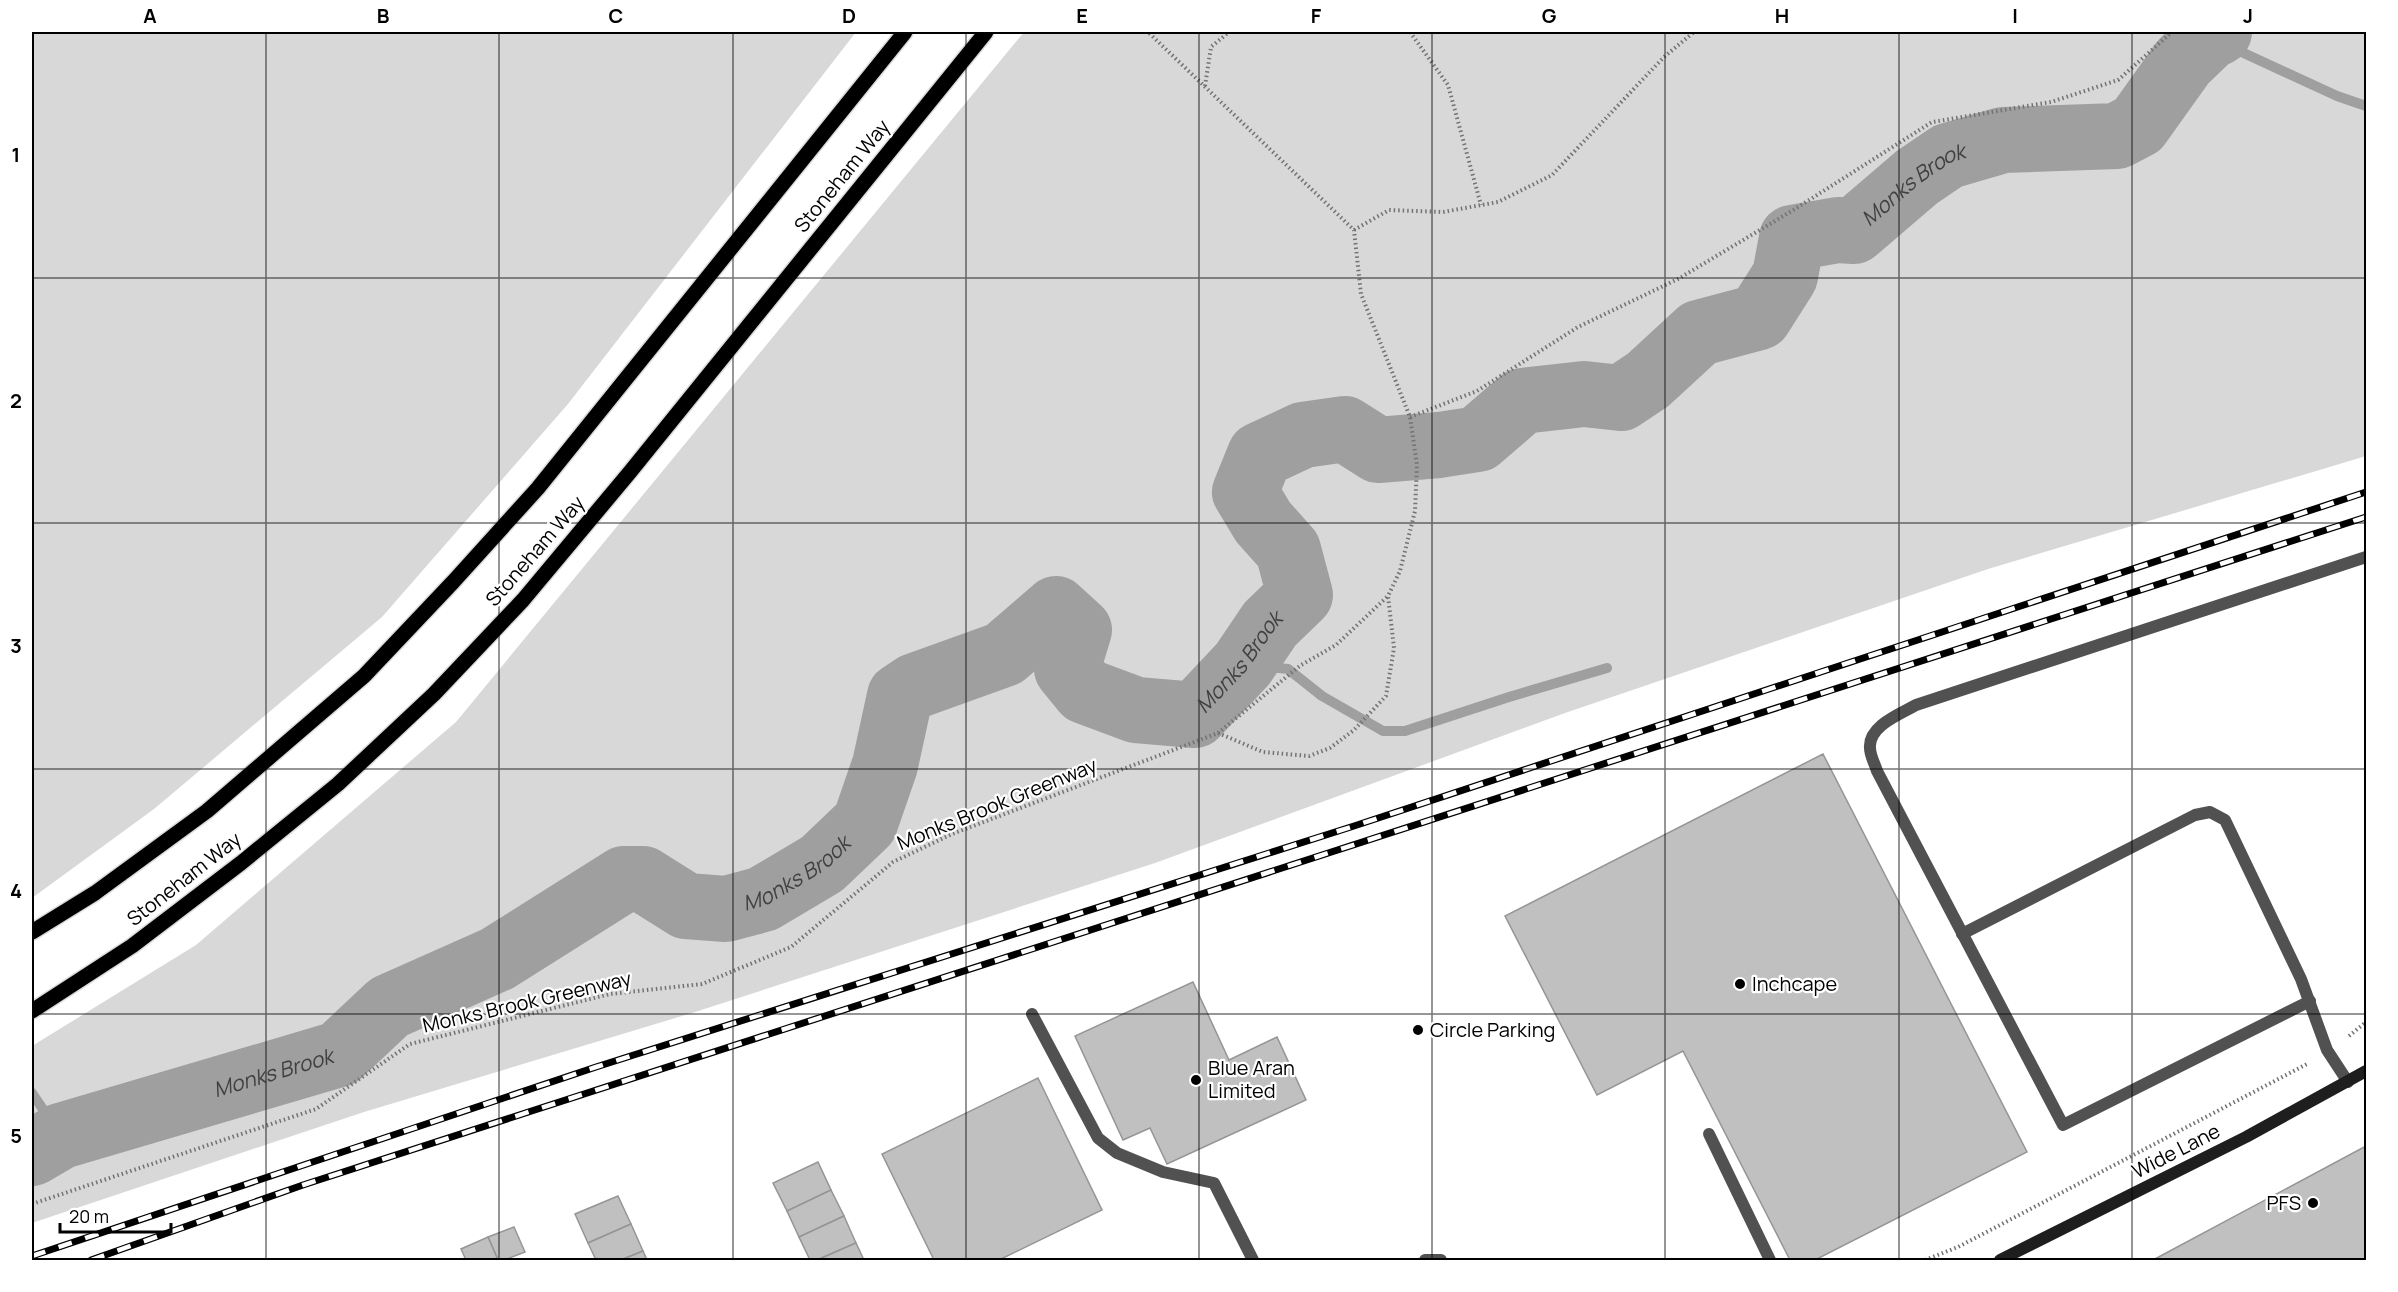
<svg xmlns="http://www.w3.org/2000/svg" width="2398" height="1292" font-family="Manrope,sans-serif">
<rect width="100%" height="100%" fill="#fff"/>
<g fill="#d8d8d8">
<polygon points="32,32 856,32 568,404 382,617 154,809 32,898"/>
<polygon points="1024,32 2366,32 2366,456 1988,569 1565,713 1155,863 692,1013 364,1112 32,1223 32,1046 196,945 456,722"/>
</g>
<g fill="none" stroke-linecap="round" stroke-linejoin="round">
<g stroke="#9f9f9f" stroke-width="10">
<polyline points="2209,37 2337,96 2366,106"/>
<polyline points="1243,664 1288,669 1322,696 1383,731 1405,731 1509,697 1607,668"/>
<polyline points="32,1093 61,1136"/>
</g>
<path stroke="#9f9f9f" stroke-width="66" id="s1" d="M 32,1153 L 61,1136 L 339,1054 L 389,1007 L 497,959 L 624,879 L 643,879 L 686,906 L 726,909 L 763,899 L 822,864 L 865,823 L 885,765 L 900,696 L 915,686 L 1004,654 L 1056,609 L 1079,630 L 1067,669 L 1085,691 L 1136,710 L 1195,715 L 1243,664 L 1270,624 L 1300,595 L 1288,550 L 1263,522 L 1245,492 L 1260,455 L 1303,435 L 1345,429 L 1378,450 L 1439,445 L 1478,439 L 1522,401 L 1584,394 L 1621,398 L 1648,380 L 1699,333 L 1759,317 L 1785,276 L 1792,238 L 1838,230 L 1854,231 L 1917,177 L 1948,156 L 2003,140 L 2117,136 L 2138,125 L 2183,62 L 2209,37 L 2219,32"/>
</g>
<g fill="#c0c0c0" stroke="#959595" stroke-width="1.5">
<polygon points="1823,754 2027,1152 1815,1260 1790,1260 1683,1051 1597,1095 1505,916"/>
<polygon points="1193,982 1229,1060 1277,1037 1306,1100 1167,1164 1150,1128 1123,1140 1075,1036"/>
<polygon points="1038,1078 1102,1210 999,1260 934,1260 882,1154"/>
<polygon points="2366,1146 2366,1260 2153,1260"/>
<polygon points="818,1162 831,1190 787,1211 773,1183"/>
<polygon points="831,1190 844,1216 799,1237 787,1211"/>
<polygon points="618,1196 631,1224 588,1243 575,1214"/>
<polygon points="844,1216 856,1243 817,1260 810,1260 799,1237"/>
<polygon points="631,1224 643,1251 621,1260 596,1260 588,1243"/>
<polygon points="514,1227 525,1252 504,1260 498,1260 488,1237"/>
<polygon points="488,1237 498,1260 466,1260 461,1249"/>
<polygon points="856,1243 864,1260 817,1260"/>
<polygon points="643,1251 647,1260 621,1260"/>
</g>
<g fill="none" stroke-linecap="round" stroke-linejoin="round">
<g stroke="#dbdbdb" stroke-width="18">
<g id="primary">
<polyline points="32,932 95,893 207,811 364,676 453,582 538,488 905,32"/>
<polyline points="32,1011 132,946 241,863 338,784 434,694 523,600 630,472 986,32"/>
</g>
</g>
<g stroke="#737373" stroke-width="4" stroke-dasharray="1.5 3" stroke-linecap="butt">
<polyline points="1410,32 1448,85 1481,205"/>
<polyline points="1205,86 1211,47 1229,32"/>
<polyline points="1354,230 1389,210 1443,212 1498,202 1552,175 1664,57 1694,32"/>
<polyline points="1410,417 1477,391 1578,327 1678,279 1795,209 1932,122 2051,102 2118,80 2172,32"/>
<polyline points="1218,733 1301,665 1336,645 1388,596"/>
<polyline points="2349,1036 2366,1022"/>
<polyline points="32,1204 316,1109 410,1044 610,994 702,984 791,947 893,862 952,834 1218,733 1263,752 1309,756 1330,748 1354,730 1386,696 1394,648 1388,596 1400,571 1415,511 1417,465 1410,417 1361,294 1354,230 1148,32"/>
<polyline points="1925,1260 1958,1247 2307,1064"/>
</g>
<g stroke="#515151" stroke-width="12">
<polyline points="1962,934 2195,815 2210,812 2225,820 2301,979 2327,1050 2348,1082"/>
<path d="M 2310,1001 L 2063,1125 L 1877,771 C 1875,764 1870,756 1870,748 C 1868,726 1900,714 1916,705 L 2366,557"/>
<polyline points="1032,1014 1098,1138 1117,1153 1163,1172 1214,1183 1253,1260"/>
<polyline points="1709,1134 1770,1260"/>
<polyline points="1425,1260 1441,1260"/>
</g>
<polyline stroke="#1e1e1e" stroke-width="12" points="2000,1260 2246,1137 2366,1071"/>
<use href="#primary" stroke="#000" stroke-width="15"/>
<g stroke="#000" stroke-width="7">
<g id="rail">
<polyline points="32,1256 596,1067 1354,826 2366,492"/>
<polyline points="91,1260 303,1185 2366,517"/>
</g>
</g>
<use href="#rail" stroke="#fff" stroke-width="4.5" stroke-dasharray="14" stroke-linecap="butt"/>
</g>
<path fill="none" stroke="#000" stroke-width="1.5" stroke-opacity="0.55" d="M 266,32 L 266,1260M 499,32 L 499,1260M 733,32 L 733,1260M 966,32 L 966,1260M 1199,32 L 1199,1260M 1432,32 L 1432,1260M 1665,32 L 1665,1260M 1899,32 L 1899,1260M 2132,32 L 2132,1260M 32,278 L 2366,278M 32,523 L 2366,523M 32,769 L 2366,769M 32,1014 L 2366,1014"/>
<g fill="#000" stroke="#fff" stroke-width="2">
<circle cx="1740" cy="984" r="6"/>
<circle cx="1418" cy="1030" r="6"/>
<circle cx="1196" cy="1080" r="6"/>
<circle cx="2313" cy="1203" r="6"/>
</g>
<g text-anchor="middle" stroke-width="4.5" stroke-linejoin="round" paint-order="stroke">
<g font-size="20" fill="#000" stroke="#fff">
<text transform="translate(842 176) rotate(-51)" y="7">Stoneham Way</text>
<text transform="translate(535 551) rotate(-49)" y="7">Stoneham Way</text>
<text transform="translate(997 804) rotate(-22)" y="7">Monks Brook Greenway</text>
<text transform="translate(184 879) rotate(-38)" y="7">Stoneham Way</text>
<text transform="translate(527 1002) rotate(-13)" y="7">Monks Brook Greenway</text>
<text transform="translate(2176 1151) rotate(-27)" y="7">Wide Lane</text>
</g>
<g font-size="20" fill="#000" stroke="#fff" text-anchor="start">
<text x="1752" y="991">Inchcape</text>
<text x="1430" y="1037">Circle Parking</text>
<text x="1208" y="1075">Blue Aran<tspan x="1208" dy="23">Limited</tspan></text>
<text x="2301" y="1210" text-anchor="end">PFS</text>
</g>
<g font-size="21" font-style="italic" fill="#404040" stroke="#fff">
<text dy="7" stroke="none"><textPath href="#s1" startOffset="2560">Monks Brook</textPath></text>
<text dy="7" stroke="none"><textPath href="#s1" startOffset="1533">Monks Brook</textPath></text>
<text dy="7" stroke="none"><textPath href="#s1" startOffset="850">Monks Brook</textPath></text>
<text dy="7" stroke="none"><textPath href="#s1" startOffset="255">Monks Brook</textPath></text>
</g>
</g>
<rect width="2398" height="1292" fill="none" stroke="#ffffff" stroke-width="66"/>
<path d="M60 1223v9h111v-9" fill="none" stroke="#000000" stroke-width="3"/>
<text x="69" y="1223" font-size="18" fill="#000000" stroke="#ffffff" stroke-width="4.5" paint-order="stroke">20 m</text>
<rect x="33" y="33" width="2332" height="1226" fill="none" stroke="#000" stroke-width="2"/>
<g font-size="20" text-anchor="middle" font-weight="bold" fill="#000">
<text x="150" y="23">A</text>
<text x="383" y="23">B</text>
<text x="616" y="23">C</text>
<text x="849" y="23">D</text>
<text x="1082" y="23">E</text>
<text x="1316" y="23">F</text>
<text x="1549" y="23">G</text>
<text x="1782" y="23">H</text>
<text x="2015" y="23">I</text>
<text x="2248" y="23">J</text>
<text x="16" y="162">1</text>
<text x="16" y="408">2</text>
<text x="16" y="653">3</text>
<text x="16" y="898">4</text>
<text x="16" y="1143">5</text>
</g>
</svg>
